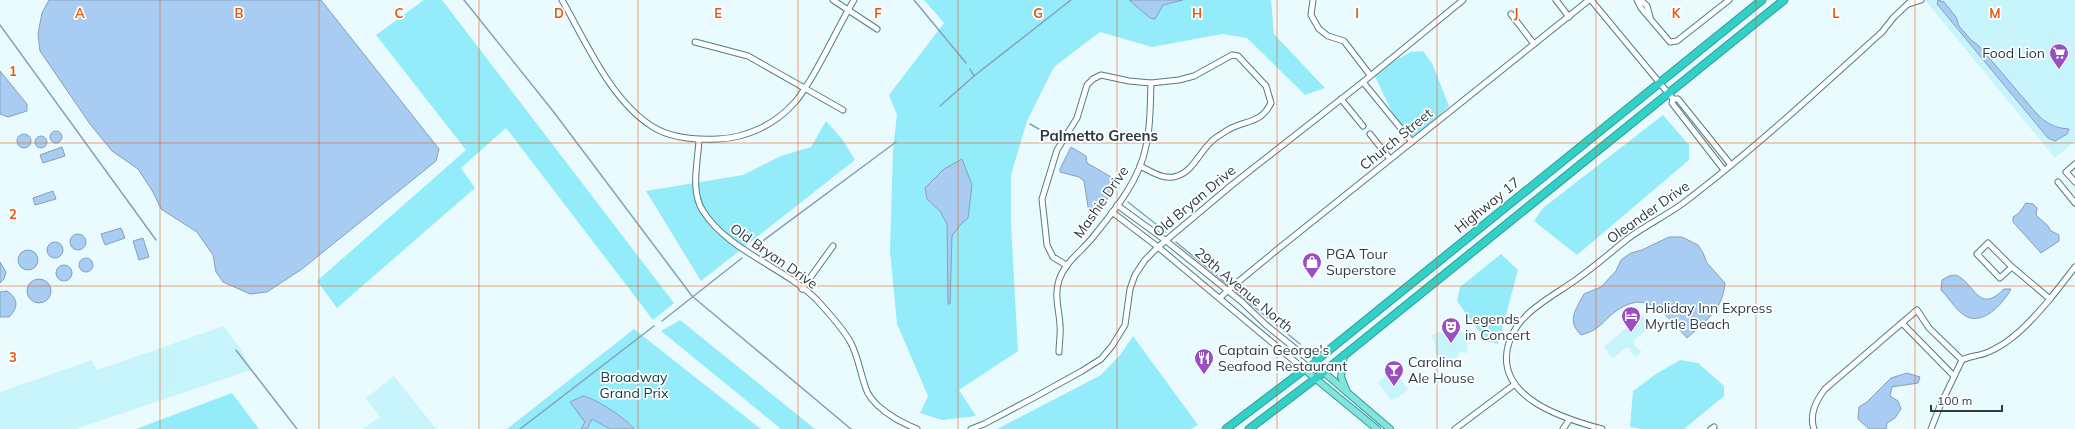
<svg xmlns="http://www.w3.org/2000/svg" width="2075" height="429" font-family="Mulish,sans-serif">
<rect width="100%" height="100%" fill="#e9fbfe"/>
<g fill="#c8f4fc">
<polygon points="1925,0 2075,0 2075,141 2055,158"/>
<polygon points="1643,315 1651,323 1650,324 1651,326 1633,341 1635,343 1634,345 1642,352 1635,357 1630,350 1631,349 1627,347 1613,358 1610,357 1604,346"/>
<polygon points="224,326 240,348 251,370 76,429 0,429 0,392 92,360 97,370"/>
<polygon points="1455,328 1461,332 1467,339 1468,353 1460,352 1457,357 1450,360 1442,359 1436,353 1434,340 1431,336 1439,332 1451,335"/>
<polygon points="1395,371 1408,390 1396,399 1395,397 1391,400 1378,382 1391,372 1393,373"/>
<polygon points="394,376 436,429 363,429 380,417 366,398"/>
</g>
<g fill="#94ecfb">
<polygon points="424,0 442,0 674,303 653,320 506,128 461,168 475,188 337,308 317,281 466,150 376,35"/>
<polygon points="924,0 1271,0 1274,34 1325,88 1305,95 1247,38 1222,34 1152,47 1100,32 1054,67 1027,121 1011,175 1011,223 1018,351 959,390 976,416 942,420 920,413 928,396 897,324 890,251 893,149 897,115 889,95 944,23"/>
<polygon points="1423,51 1432,63 1449,106 1412,142 1390,108 1373,72 1411,52"/>
<polygon points="1663,115 1689,145 1689,160 1577,255 1534,221 1543,208"/>
<polygon points="826,121 842,139 855,160 701,281 646,191 743,175 781,156 811,147"/>
<polygon points="1501,254 1518,270 1498,344 1486,341 1457,301 1460,287"/>
<polygon points="680,320 815,429 781,429 661,331"/>
<polygon points="634,329 761,429 507,429"/>
<polygon points="1133,336 1198,425 1191,429 997,429 1101,375 1121,354"/>
<polygon points="1680,360 1698,363 1724,386 1724,396 1684,429 1641,429 1630,427 1633,391 1656,374"/>
<polygon points="232,393 259,429 136,429"/>
</g>
<g fill="#a9ccf2" stroke="#83a1bd">
<polygon points="49,0 321,0 439,149 436,161 302,269 267,292 250,294 223,282 216,272 213,255 197,232 161,209 153,192 138,169 112,151 90,124 40,51 38,34 42,13"/>
<polygon points="1129,0 1183,0 1163,5 1155,19 1150,18"/>
<path d="M 1938,0 L 1944,2 L 1956,17 L 1959,26 L 1971,40 L 1979,46 L 2037,114 C 2047,124 2055,128 2069,129 L 2067,134 L 2055,141 L 2048,138 L 1937,4 Z"/>
<polygon points="0,71 27,104 27,111 8,117 0,114"/>
<circle cx="56" cy="137" r="6"/>
<circle cx="24" cy="141" r="7"/>
<circle cx="41" cy="142" r="6"/>
<polygon points="62,147 65,156 43,163 40,155"/>
<polygon points="1071,147 1086,156 1087,163 1118,181 1103,206 1092,217 1089,213 1084,181 1079,177 1060,172 1060,169"/>
<polygon points="962,159 972,185 968,218 960,225 952,236 950,304 948,304 947,224 940,211 927,199 925,188 944,169"/>
<polygon points="53,191 56,199 35,205 33,198"/>
<polygon points="2026,203 2033,204 2037,208 2036,215 2048,226 2051,231 2059,235 2059,241 2041,253 2013,222 2013,217 2019,213"/>
<polygon points="121,228 125,238 105,245 101,234"/>
<circle cx="78" cy="242" r="8"/>
<path d="M 1669,237 L 1682,237 L 1698,245 L 1703,253 L 1707,263 L 1725,283 C 1723,309 1706,321 1687,338 C 1663,312 1646,286 1611,315 C 1599,326 1598,330 1581,335 C 1566,320 1576,310 1584,294 L 1601,287 L 1616,271 L 1621,260 L 1631,253 L 1642,250 Z"/>
<polygon points="143,238 149,257 139,260 133,241"/>
<circle cx="55" cy="250" r="8"/>
<circle cx="28" cy="260" r="10"/>
<circle cx="86" cy="265" r="7"/>
<polygon points="0,262 6,272 4,279 0,283"/>
<circle cx="64" cy="273" r="8"/>
<path d="M 1956,275 C 1976,284 1978,315 2004,289 L 2011,289 C 2004,302 1987,322 1970,318 C 1959,315 1949,298 1941,290 L 1942,280 L 1949,276 Z"/>
<circle cx="39" cy="291" r="12"/>
<path d="M 7,291 C 19,299 18,308 9,317 L 0,317 L 0,292 Z"/>
<polygon points="1907,373 1920,377 1918,383 1892,387 1890,396 1898,401 1901,409 1895,418 1887,423 1886,429 1869,429 1858,419 1859,407 1867,402 1891,378"/>
<path d="M 583,396 C 595,398 627,419 634,429 L 610,429 L 592,419 L 587,429 L 581,429 L 585,422 L 570,402 Z"/>
</g>
<g fill="none" stroke-linecap="round" stroke-linejoin="round">
<g stroke="#83a1bd" stroke-width="1.5">
<polyline points="464,0 553,111 692,296 851,429"/>
<polyline points="914,0 966,63"/>
<polyline points="0,25 156,240"/>
<polyline points="970,69 974,76"/>
<polyline points="940,106 974,76 1071,0"/>
<polyline points="1030,124 1058,140"/>
<polyline points="1128,202 1166,232"/>
<polyline points="1176,242 1228,285"/>
<polyline points="760,243 896,142"/>
<polyline points="1236,292 1268,318"/>
<polyline points="662,321 742,258"/>
<polyline points="1273,322 1300,344"/>
<polyline points="236,350 297,429"/>
<polyline points="520,429 654,326"/>
</g>
<g stroke="#537d85" stroke-width="7">
<g id="minor">
<path d="M 562,0 C 586,42 611,101 653,127 C 671,138 698,140 718,139 C 747,138 776,124 795,102 C 800,97 804,89 809,82 C 825,56 838,27 854,0"/>
<polyline points="833,0 877,29"/>
<polyline points="1313,0 1311,15 1319,29 1328,36 1344,41 1370,75"/>
<polyline points="1556,0 1569,17"/>
<polyline points="1591,0 1673,99 1678,99 1731,165"/>
<polyline points="1637,0 1641,8 1670,42 1677,41 1729,0"/>
<polyline points="1641,0 1647,6 1650,17"/>
<polyline points="1909,4 1921,0"/>
<polyline points="1511,14 1534,44"/>
<polyline points="695,42 748,56 843,110"/>
<polyline points="1363,82 1412,142"/>
<polyline points="1341,99 1363,126"/>
<polyline points="1673,99 1672,103 1724,170"/>
<polyline points="1370,134 1390,159"/>
<path d="M 699,140 C 698,161 690,192 703,211 C 728,251 784,267 817,300 C 827,311 844,330 851,343 C 858,357 860,371 865,386 C 870,406 899,422 917,429"/>
<polyline points="2075,164 2066,172 2075,182"/>
<polyline points="2058,182 2075,203"/>
<polyline points="1117,205 1165,240 1242,302 1266,325 1313,363"/>
<polyline points="1112,212 1158,247 1305,370"/>
<path d="M 1066,265 L 1053,257 L 1047,245 L 1042,199 L 1057,150 L 1077,118 L 1087,85 L 1093,79 L 1101,75 L 1129,81 L 1151,83 L 1179,80 L 1194,76 L 1232,55 L 1238,56 L 1266,86 L 1271,103 C 1260,126 1242,119 1223,133 C 1219,136 1214,138 1211,142 C 1199,153 1193,171 1177,176 C 1164,181 1151,171 1140,166"/>
<polyline points="2012,267 2000,278 1977,254 1988,243 2012,267 2050,299 2075,267"/>
<polyline points="802,289 833,246"/>
<polyline points="1220,298 1227,291 1278,249 1589,0"/>
<polyline points="1902,323 1954,376"/>
<path d="M 1059,352 C 1059,343 1061,333 1060,325 C 1059,309 1054,296 1059,280 C 1065,262 1082,251 1093,237 C 1114,211 1140,180 1146,146 C 1151,126 1150,104 1151,83"/>
<polyline points="971,429 984,424 1035,397 1082,371 1101,359 1112,346 1125,325 1130,289 1135,275 1145,260 1158,247 1233,184 1363,82 1463,0"/>
<polyline points="1455,429 1515,384"/>
<polyline points="1563,429 1569,420"/>
<path d="M 1602,429 C 1565,419 1495,398 1508,346 C 1516,313 1551,298 1577,279 C 1594,267 1610,253 1626,240 C 1644,226 1664,217 1682,204 C 1752,151 1817,91 1882,32 L 1894,17 L 1912,0"/>
<polyline points="1711,429 1714,427"/>
<path d="M 1814,429 C 1809,414 1816,401 1825,389 L 1917,310 L 1929,328 L 1962,360"/>
<path d="M 1931,429 L 1940,406 L 1962,360 C 1969,356 1978,356 1986,353 C 2012,343 2032,320 2050,299"/>
</g>
</g>
<g stroke="#309d98" stroke-width="8">
<g id="major">
<polyline points="1344,355 1341,377 1347,392"/>
<polyline points="1313,363 1390,429"/>
<polyline points="1305,370 1377,429"/>
</g>
</g>
<g stroke="#309d98" stroke-width="9">
<g id="highway">
<polyline points="1226,429 1313,363 1762,0"/>
<polyline points="1249,429 1315,379 1784,0"/>
</g>
</g>
<use href="#minor" stroke="#fff" stroke-width="5"/>
<use href="#major" stroke="#84e3dd" stroke-width="6"/>
<use href="#highway" stroke="#32d0c7" stroke-width="7"/>
</g>
<path fill="none" stroke="#e8590c" stroke-width="1" stroke-opacity="0.55" d="M 160,0 L 160,429M 319,0 L 319,429M 479,0 L 479,429M 638,0 L 638,429M 798,0 L 798,429M 958,0 L 958,429M 1117,0 L 1117,429M 1277,0 L 1277,429M 1437,0 L 1437,429M 1596,0 L 1596,429M 1756,0 L 1756,429M 1915,0 L 1915,429M 0,143 L 2075,143M 0,286 L 2075,286"/>
<defs>
<g id="supermarket-pin" transform="scale(1)"><path d="M0 17L-7.5 6A9.5 9.5 0 1 1 7.5 6Z" fill="#9b4ebf" stroke="#fff"/><path d="M-6-5.5h2.5l.6 2H6L4.5 2H-2.5L-4.4-4H-6ZM-1.5 3.2a1.3 1.3 0 1 0 .1 0ZM3 3.2a1.3 1.3 0 1 0 .1 0Z" fill="#fff"/></g>
<g id="shop-pin" transform="scale(1)"><path d="M0 17L-7.5 6A9.5 9.5 0 1 1 7.5 6Z" fill="#9b4ebf" stroke="#fff"/><path d="M-5-2.5h2.3a2.7 3.5 0 0 1 5.4 0H5L5.5 6h-11ZM-1.5-2.5h3a1.5 2.3 0 0 0-3 0Z" fill="#fff"/></g>
<g id="hotel-pin" transform="scale(1)"><path d="M0 17L-7.5 6A9.5 9.5 0 1 1 7.5 6Z" fill="#9b4ebf" stroke="#fff"/><path d="M-6-4.5h1.5V1H6V5H4.5V3h-9V5H-6ZM-4 0a1.8 1.8 0 1 1 3.6 0ZM.5 0V-2.5h3Q6-2.5 6 0Z" fill="#fff"/></g>
<g id="theatre-pin" transform="scale(1)"><path d="M0 17L-7.5 6A9.5 9.5 0 1 1 7.5 6Z" fill="#9b4ebf" stroke="#fff"/><path d="M-5-5.5Q0-4 5-5.5V0Q5 5 0 6Q-5 5-5 0ZM-3.3-2.5H-1v1.5H-3.3ZM1-2.5H3.3v1.5H1ZM-2.8 1Q0 5.5 2.8 1Z" fill="#fff"/></g>
<g id="restaurant-pin" transform="scale(1)"><path d="M0 17L-7.5 6A9.5 9.5 0 1 1 7.5 6Z" fill="#9b4ebf" stroke="#fff"/><path d="M-5-6h1v4h1v-4h1v4h1v-4h1v5L-1.5 .5V6h-2V.5L-5-1ZM5-6V6H3V1.5H1.5Q1.5-4 5-6Z" fill="#fff"/></g>
<g id="bar-pin" transform="scale(1)"><path d="M0 17L-7.5 6A9.5 9.5 0 1 1 7.5 6Z" fill="#9b4ebf" stroke="#fff"/><path d="M-6-5H6L.8 .8V4.5H3.5V6h-7V4.5H-.8V.8Z" fill="#fff"/></g>
</defs>
<g fill-rule="evenodd">
<use href="#supermarket-pin" x="2059" y="53"/>
<use href="#shop-pin" x="1312" y="262"/>
<use href="#hotel-pin" x="1631" y="316"/>
<use href="#theatre-pin" x="1451" y="327"/>
<use href="#restaurant-pin" x="1204" y="358"/>
<use href="#bar-pin" x="1394" y="370"/>
</g>
<g text-anchor="middle" stroke-width="3.5" stroke-linejoin="round" paint-order="stroke">
<g font-size="14" fill="#2b3d41" stroke="#fff" text-anchor="start">
<text x="2045" y="58" text-anchor="end">Food Lion</text>
<text x="1326" y="259">PGA Tour<tspan x="1326" dy="16">Superstore</tspan></text>
<text x="1645" y="313">Holiday Inn Express<tspan x="1645" dy="16">Myrtle Beach</tspan></text>
<text x="1465" y="324">Legends<tspan x="1465" dy="16">in Concert</tspan></text>
<text x="1218" y="355">Captain George's<tspan x="1218" dy="16">Seafood Restaurant</tspan></text>
<text x="1408" y="367">Carolina<tspan x="1408" dy="16">Ale House</tspan></text>
</g>
<g font-size="14" fill="#2b3d41" stroke="#fff">
<text transform="translate(1396 139) rotate(-39)" y="5">Church Street</text>
<text transform="translate(1194 201) rotate(-40)" y="5">Old Bryan Drive</text>
<text transform="translate(1101 202) rotate(-55)" y="5">Mashie Drive</text>
<text transform="translate(1487 205) rotate(-39)" y="5">Highway 17</text>
<text transform="translate(1648 212) rotate(-35)" y="5">Oleander Drive</text>
<text transform="translate(774 256) rotate(35)" y="5">Old Bryan Drive</text>
<text transform="translate(1244 290) rotate(40)" y="5">29th Avenue North</text>
</g>
<g font-size="14" fill="#0b424a" stroke="#fff">
<text x="634" y="382">Broadway<tspan x="634" dy="16">Grand Prix</tspan></text>
</g>
<g font-size="15" font-weight="bold" fill="#2b3d41" stroke="#fff">
<text x="1099" y="141">Palmetto Greens</text>
</g>
</g>
<g font-size="13" text-anchor="middle" font-weight="bold" fill="#e8590c" stroke="#fff" stroke-width="3.5" stroke-linejoin="round" paint-order="stroke">
<text x="80" y="18">A</text>
<text x="239" y="18">B</text>
<text x="399" y="18">C</text>
<text x="559" y="18">D</text>
<text x="718" y="18">E</text>
<text x="878" y="18">F</text>
<text x="1038" y="18">G</text>
<text x="1197" y="18">H</text>
<text x="1357" y="18">I</text>
<text x="1516" y="18">J</text>
<text x="1676" y="18">K</text>
<text x="1836" y="18">L</text>
<text x="1995" y="18">M</text>
<text x="13" y="76">1</text>
<text x="13" y="219">2</text>
<text x="13" y="362">3</text>
</g>
<path d="M1931 405v6h71v-6" fill="none" stroke="#2b3d41" stroke-width="2"/>
<text x="1937" y="405" font-size="12" fill="#2b3d41" stroke="#ffffff" stroke-width="3" paint-order="stroke">100 m</text>
</svg>
